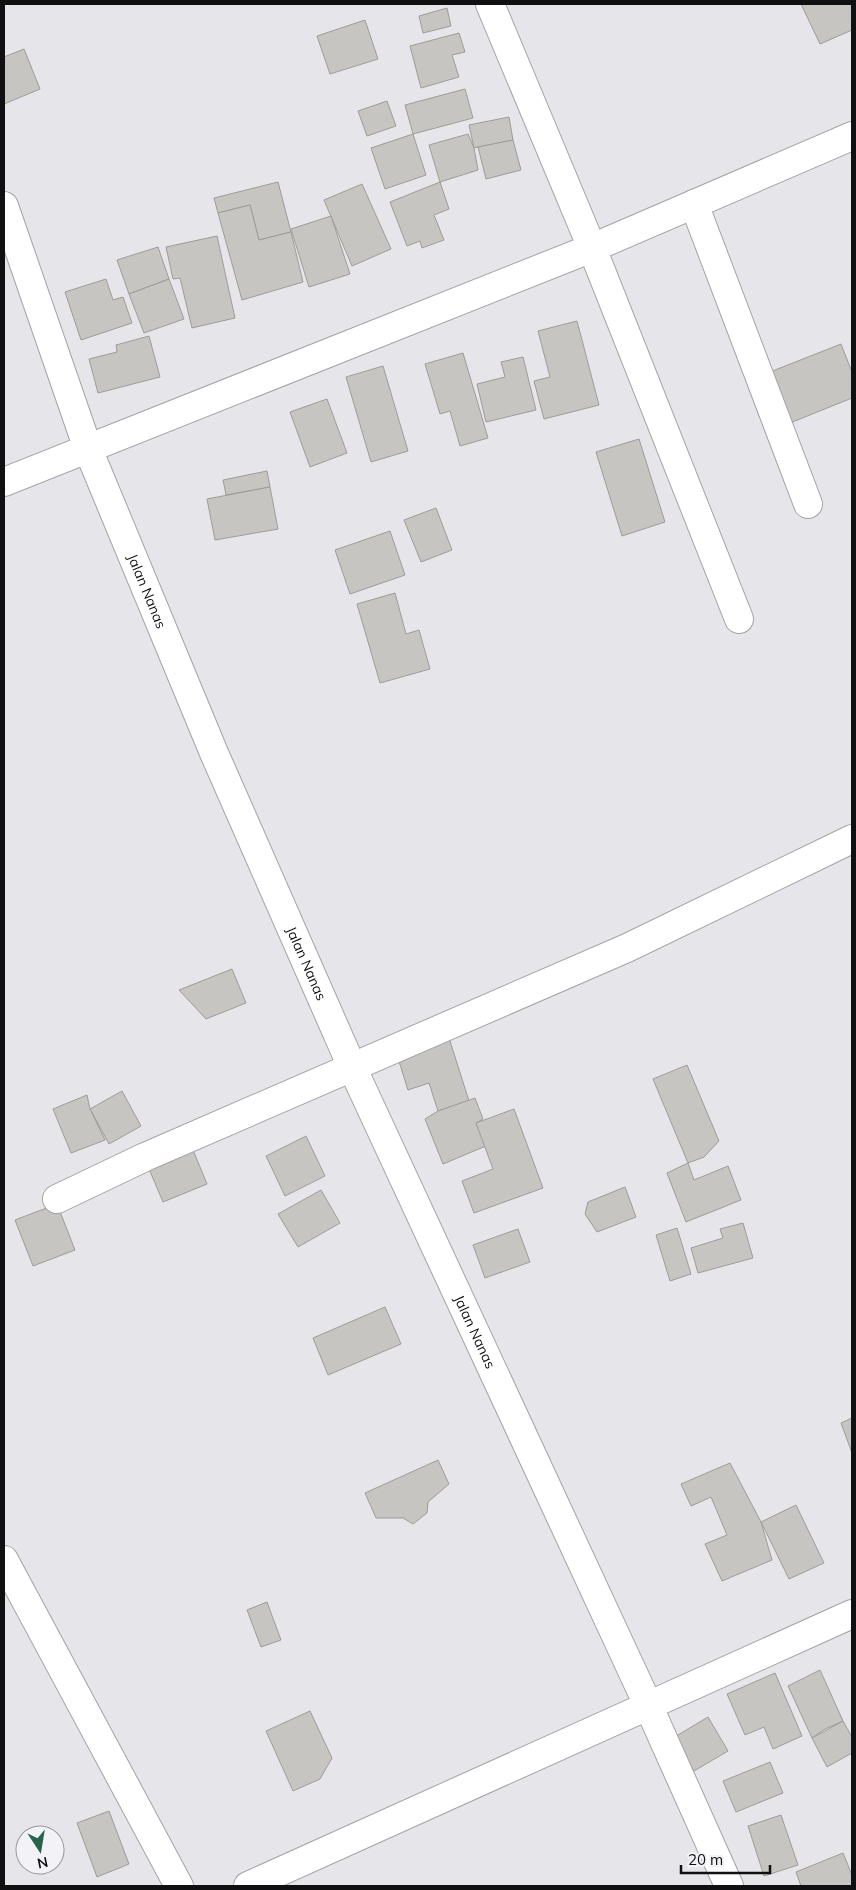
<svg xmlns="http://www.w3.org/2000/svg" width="856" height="1890" font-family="Mulish,sans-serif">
<rect width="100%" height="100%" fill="#e6e6ea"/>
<g fill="#c7c5c1" stroke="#9e9c98">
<polygon points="801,4 852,4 852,30 820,44"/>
<polygon points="447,8 451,26 423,33 419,16"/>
<polygon points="365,20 378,59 330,74 317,36"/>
<polygon points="459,33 465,52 452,55 459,77 421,88 410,46"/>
<polygon points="24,49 40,89 4,104 4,57"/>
<polygon points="465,89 473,118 413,134 405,105"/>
<polygon points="387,101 396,126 367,136 358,111"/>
<polygon points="509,117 513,140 474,148 469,125"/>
<polygon points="413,134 426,175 385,189 371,148"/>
<polygon points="468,134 474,148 478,170 440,182 429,145"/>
<polygon points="513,140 521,170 486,179 478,147"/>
<polygon points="278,182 291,232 259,240 250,205 218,213 214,198"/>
<polygon points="440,182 449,209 434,215 444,240 422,248 420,241 407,246 390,202"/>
<polygon points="362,184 391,249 352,266 324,200"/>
<polygon points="250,205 259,240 291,232 303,282 242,300 218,213"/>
<polygon points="331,216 350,274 309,287 291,229"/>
<polygon points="217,236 235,318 192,328 180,278 173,279 166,247"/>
<polygon points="158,247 169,279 129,294 117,260"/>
<polygon points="106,279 113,300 123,297 132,323 81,340 65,292"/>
<polygon points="169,279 184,319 144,333 129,294"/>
<polygon points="577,321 599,405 544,419 534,381 550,377 538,331"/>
<polygon points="149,336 160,377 98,393 89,359 117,352 116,345"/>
<polygon points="841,344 852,372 852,398 790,423 770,372"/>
<polygon points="463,353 488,438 460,446 450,411 440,414 425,364"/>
<polygon points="523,357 536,410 486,422 477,384 505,377 501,362"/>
<polygon points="383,366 408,451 371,462 346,377"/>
<polygon points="327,399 347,453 310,467 290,412"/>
<polygon points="639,439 665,522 622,536 596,452"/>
<polygon points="267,471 270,487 226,495 223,480"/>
<polygon points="270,487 278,529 215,540 207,499"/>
<polygon points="436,508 452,550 421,562 404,520"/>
<polygon points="390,531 405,575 350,594 335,550"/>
<polygon points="395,593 406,634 419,630 430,669 380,683 357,604"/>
<polygon points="232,969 246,1003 206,1019 179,990"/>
<polygon points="449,1038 469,1101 438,1111 429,1083 408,1090 397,1055"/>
<polygon points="687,1065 719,1141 704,1157 688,1163 653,1079"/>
<polygon points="122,1091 141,1126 109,1144 90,1109"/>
<polygon points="87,1095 90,1109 105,1140 71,1153 53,1109"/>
<polygon points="475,1098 483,1119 476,1123 486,1146 443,1164 425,1119 438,1111"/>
<polygon points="514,1109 543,1188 474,1213 462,1181 493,1169 476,1123"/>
<polygon points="306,1136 325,1176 285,1196 266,1156"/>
<polygon points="193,1150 207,1184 163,1202 149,1169"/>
<polygon points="688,1163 694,1180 728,1166 741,1200 686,1222 667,1173"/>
<polygon points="625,1187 636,1217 597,1232 585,1214 588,1202"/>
<polygon points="321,1190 340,1223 298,1247 278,1214"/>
<polygon points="57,1204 75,1250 33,1266 15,1220"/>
<polygon points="743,1223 753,1258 698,1273 691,1248 723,1238 720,1229"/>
<polygon points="677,1228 691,1274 670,1281 656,1235"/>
<polygon points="518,1229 530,1262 485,1278 473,1245"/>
<polygon points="385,1307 401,1344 328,1375 313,1338"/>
<polygon points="852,1418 852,1453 841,1423"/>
<polygon points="438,1460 449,1484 428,1502 427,1513 413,1524 403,1518 376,1518 365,1493"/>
<polygon points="730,1463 761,1522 772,1560 722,1581 705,1544 727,1535 711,1497 691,1506 681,1484"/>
<polygon points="796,1505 824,1563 789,1579 761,1522"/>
<polygon points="267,1602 281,1640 261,1647 247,1610"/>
<polygon points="820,1670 843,1721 825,1729 812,1738 788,1686"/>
<polygon points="775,1673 802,1736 773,1749 764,1727 745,1735 727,1694"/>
<polygon points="310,1711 332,1758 320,1779 293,1791 266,1731"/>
<polygon points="708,1717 728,1751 694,1771 673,1738"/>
<polygon points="843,1721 852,1737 852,1753 827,1767 812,1738"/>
<polygon points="770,1762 783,1793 736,1812 723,1781"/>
<polygon points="109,1811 129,1864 97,1877 77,1823"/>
<polygon points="781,1815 798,1865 764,1876 748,1826"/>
<polygon points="843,1853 852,1875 852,1886 801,1886 796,1872"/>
</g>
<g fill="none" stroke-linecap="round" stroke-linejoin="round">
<g stroke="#a3a3a7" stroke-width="30">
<g id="minor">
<polyline points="490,4 592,248 739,619"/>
<polyline points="694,204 808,504"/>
<path id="s1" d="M 4,206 L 88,449 L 214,753 L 352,1067 L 648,1705 L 729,1886"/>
<polyline points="4,482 592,248 852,136"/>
<polyline points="57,1199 145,1157 627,948 852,839"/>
<polyline points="4,1560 179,1886"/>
<polyline points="248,1886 852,1614"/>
</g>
</g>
<use href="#minor" stroke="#fff" stroke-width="28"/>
</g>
<g text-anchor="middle" stroke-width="5" stroke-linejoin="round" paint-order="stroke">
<g font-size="14" fill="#101012" stroke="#f3f3f7">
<text dy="5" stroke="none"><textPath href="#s1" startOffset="411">Jalan Nanas</textPath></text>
<text dy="5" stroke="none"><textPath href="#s1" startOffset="816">Jalan Nanas</textPath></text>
<text dy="5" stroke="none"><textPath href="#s1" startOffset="1221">Jalan Nanas</textPath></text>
</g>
</g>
<rect width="856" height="1890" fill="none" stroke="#101012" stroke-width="10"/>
<g transform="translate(40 1850) rotate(168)"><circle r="24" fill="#f3f3f7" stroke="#98989b"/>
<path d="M0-4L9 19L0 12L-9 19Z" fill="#27634d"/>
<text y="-8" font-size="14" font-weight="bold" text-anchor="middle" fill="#101012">N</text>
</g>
<path d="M681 1865v8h89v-8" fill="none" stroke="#101012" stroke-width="2.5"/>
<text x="688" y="1865" font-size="15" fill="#101012" stroke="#f3f3f7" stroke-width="4" paint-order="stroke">20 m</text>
</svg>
